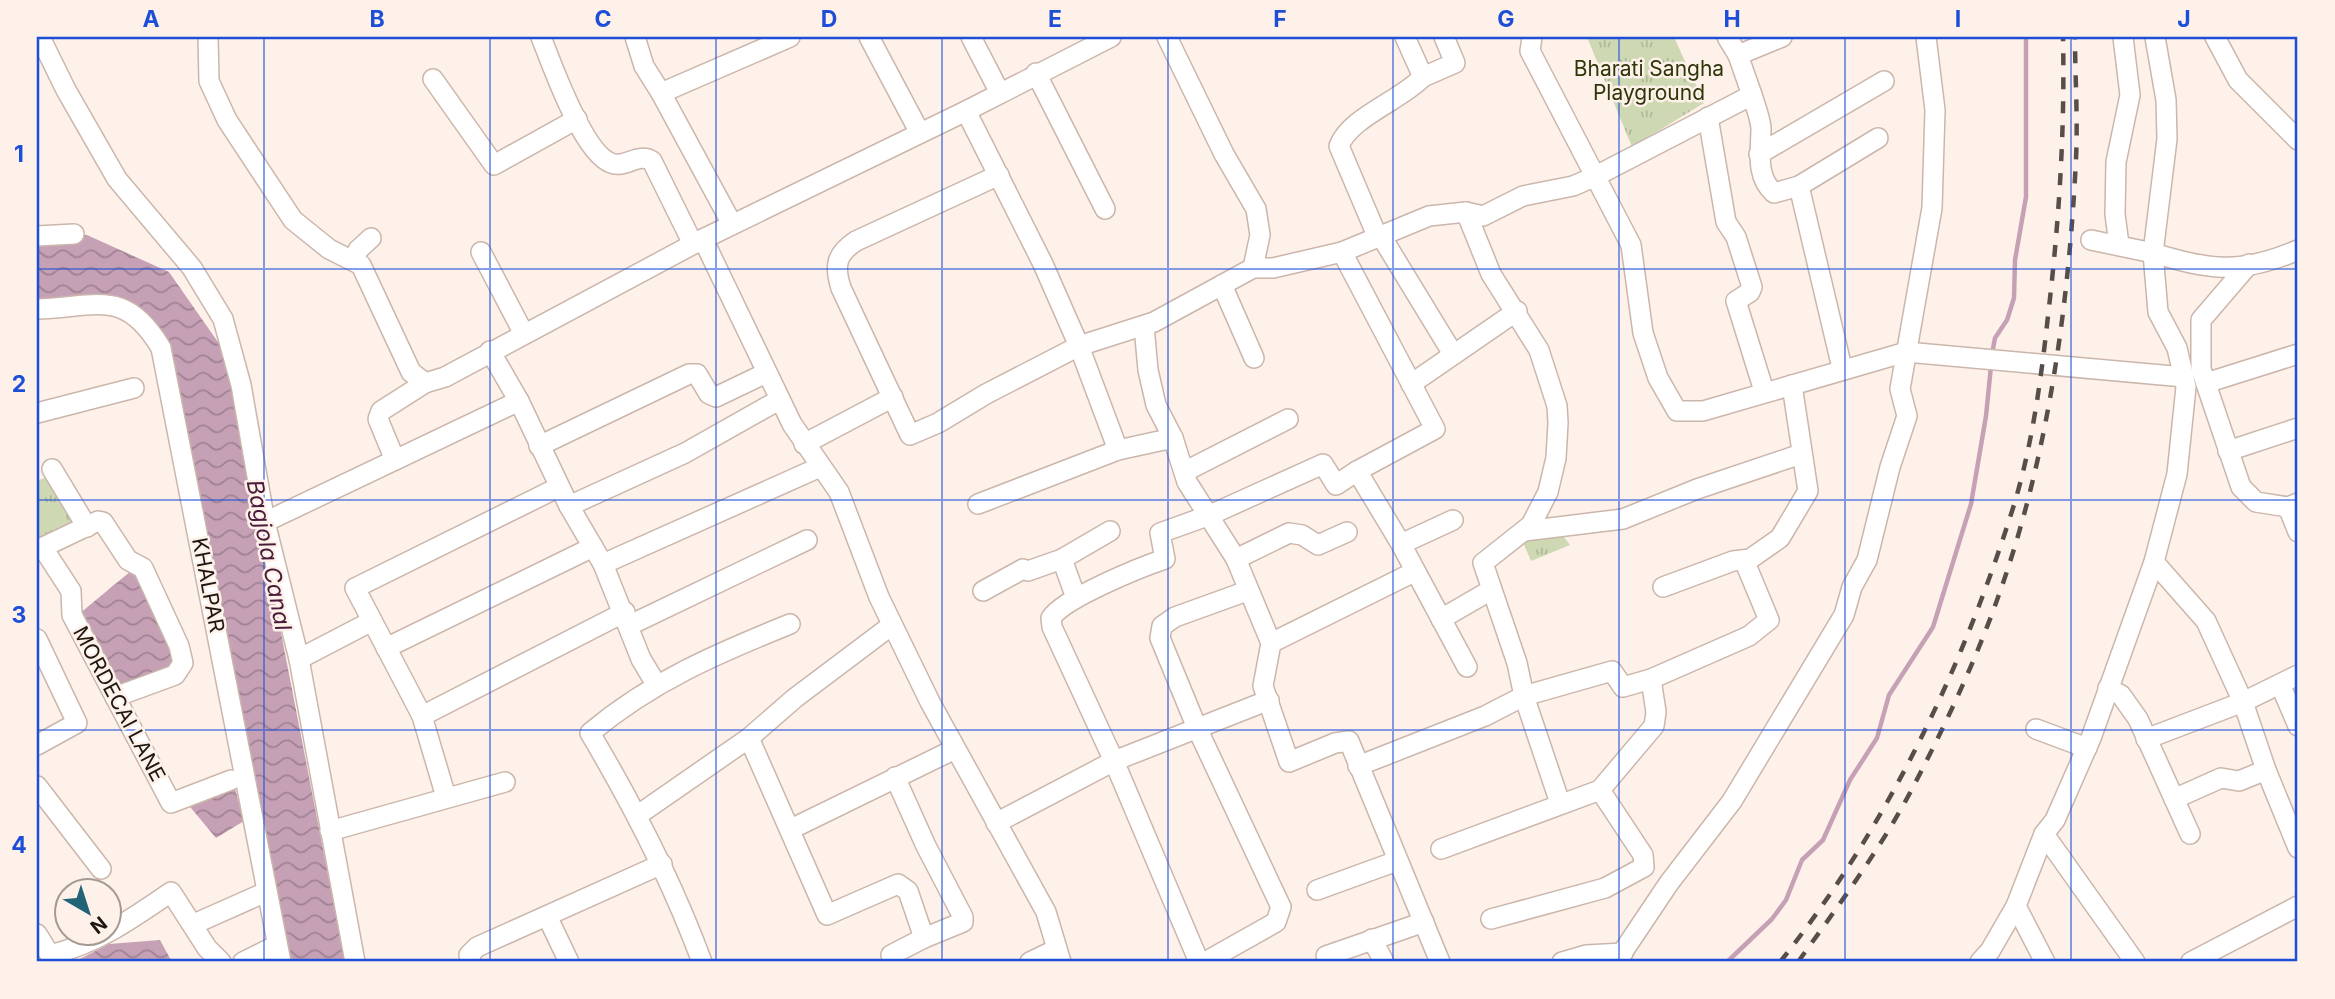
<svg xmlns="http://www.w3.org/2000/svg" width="2335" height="999" font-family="Inter,sans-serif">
<defs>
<pattern id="park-tufts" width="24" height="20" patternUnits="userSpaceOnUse" patternTransform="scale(1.75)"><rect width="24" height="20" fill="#ced8b3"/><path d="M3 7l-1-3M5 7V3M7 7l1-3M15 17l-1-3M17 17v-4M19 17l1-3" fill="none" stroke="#b0b999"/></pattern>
<pattern id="water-waves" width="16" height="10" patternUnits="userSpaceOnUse" patternTransform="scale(1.75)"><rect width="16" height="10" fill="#c6a1b6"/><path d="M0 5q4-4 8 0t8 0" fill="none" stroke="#a08293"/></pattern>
</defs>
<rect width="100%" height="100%" fill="#fef1e9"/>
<g fill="url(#park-tufts)">
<polygon points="1587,37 1674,37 1704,103 1632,147"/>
<polygon points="52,475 78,523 37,540 37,481"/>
<polygon points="1545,512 1570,545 1531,561 1520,535"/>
</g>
<g fill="url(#water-waves)">
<polygon points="87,235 169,272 227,355 345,962 279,962 167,347 136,309 37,302 37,240"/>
<polygon points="137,566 183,661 122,688 79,614"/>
<polygon points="234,785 244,821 216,838 186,802"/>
<polygon points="160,940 172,962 74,962 109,944"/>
</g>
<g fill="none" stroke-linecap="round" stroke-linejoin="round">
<g stroke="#c6a1b6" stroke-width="4.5">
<polyline points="1992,354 1995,338 2007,320 2014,298 2015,260 2026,197 2026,37"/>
<polyline points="1727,962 1772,919 1786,900 1802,860 1823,840 1850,780 1877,738 1889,695 1933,627 1971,504 1986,416 1991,366"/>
</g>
<g stroke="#cbb6ab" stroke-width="22">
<g id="minor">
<polyline points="40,37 66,90 117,179 192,268 223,319 241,385 265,522 299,659 355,962"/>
<polyline points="208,37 209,81 227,120 293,220 329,249 361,265 411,372 425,383 445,377 703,239 966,111 1111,37"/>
<path d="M 541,37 C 552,65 583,153 611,163 C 625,169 638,152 652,161 L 693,244"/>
<polyline points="635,37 644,66 661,93"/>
<polyline points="869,37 920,133"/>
<polyline points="971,37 1000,93"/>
<polyline points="1167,37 1224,154 1256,209 1260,235 1253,268"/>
<polyline points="1532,37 1530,51 1631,245 1643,333 1658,378 1677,411 1703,411 1906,352 2184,377"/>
<polyline points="1727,37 1738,55"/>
<polyline points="2215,37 2238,80 2298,140"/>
<polyline points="1036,73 1105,209"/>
<polyline points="1423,77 1455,63 1444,37"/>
<polyline points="433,79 494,165 577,119"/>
<path d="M 1752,95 C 1755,105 1760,117 1761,128 C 1761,151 1755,176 1774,193 L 1799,186 L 1842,368"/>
<polyline points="966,111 1043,264 1079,346 1118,450"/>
<polyline points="1708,117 1726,222 1736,237 1752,287 1750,292 1736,301 1764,391"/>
<polyline points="1759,154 1884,81"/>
<path d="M 999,175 L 856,241 C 836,254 834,266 841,288 L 910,435 L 938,423 L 986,394 L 1079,346 L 1154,322 L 1253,268 L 1273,268 L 1342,252 L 1429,216 L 1466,212 L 1483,216 L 1523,196 L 1573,186 L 1594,177 L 1752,95 L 1738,55 L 1782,37"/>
<polyline points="1799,186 1878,138"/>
<polyline points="732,224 661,93 790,37"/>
<polyline points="37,236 74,234"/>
<polyline points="1381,236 1453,354"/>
<path d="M 1378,238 L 1339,146 C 1350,117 1400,101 1423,77 L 1405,37"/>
<polyline points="703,239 792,424 839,492 879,597 930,702 1046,912 1061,962"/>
<polyline points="2091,240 2153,253 2167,139 2166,100 2155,37"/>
<polyline points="2119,245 2115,214 2116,162 2130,95 2123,37"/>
<polyline points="481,252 524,334"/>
<polyline points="1342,252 1435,429 1357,471 1401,544"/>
<polyline points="354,261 358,250 371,238"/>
<polyline points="2249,264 2201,320 2201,369 2241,487 2256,502 2288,507 2298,503"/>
<polyline points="1222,285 1254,358"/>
<path d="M 37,309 C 98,307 125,288 161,348 L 281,962"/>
<polyline points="1144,326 1148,370 1156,405 1173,438 1187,482 1236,559 1271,643 1263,686 1289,762 1335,743 1349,741 1440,962"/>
<polyline points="490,351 519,401 569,506 603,564 641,659 656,684"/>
<polyline points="2206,383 2298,354"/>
<polyline points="1411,384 1517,311"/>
<polyline points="37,413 134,388"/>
<polyline points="804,444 893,397"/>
<polyline points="539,446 689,374 697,374 709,394 716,397 766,373"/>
<polyline points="2228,451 2298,428"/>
<polyline points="395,460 378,419 381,411 425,383"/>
<polyline points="52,469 87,527"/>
<polyline points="1184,472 1288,419"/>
<polyline points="978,504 1118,450 1173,438"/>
<polyline points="569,506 685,453 779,400"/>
<polyline points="2288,507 2298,532"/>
<polyline points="1453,520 1401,544 1467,667"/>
<polyline points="265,522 519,401"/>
<polyline points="1524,531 1623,519 1697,489 1801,454"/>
<polyline points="43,548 71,591 72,615 171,803 231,780"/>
<polyline points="37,550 98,521 103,522 128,560 143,568 179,646 183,663 175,675 115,697"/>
<polyline points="1236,559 1289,533 1302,535 1318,545 1347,532"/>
<polyline points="603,564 820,467"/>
<polyline points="1663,587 1733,561 1750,559 1780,538 1808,491 1792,385"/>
<polyline points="983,591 1023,569 1028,571 1062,559"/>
<polyline points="1076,598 1062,559 1110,531"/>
<polyline points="1441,619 1491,590"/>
<polyline points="630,625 807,540"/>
<polyline points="37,639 77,723 37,745"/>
<polyline points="1271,643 1414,572"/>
<polyline points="386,648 593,547"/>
<polyline points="299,659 372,621"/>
<polyline points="2298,675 2243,702 2266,770 2298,848"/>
<polyline points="2280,684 2298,726"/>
<polyline points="2108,688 2121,695 2138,719 2190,834"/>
<polyline points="422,716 625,612"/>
<polyline points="2036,729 2087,748"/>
<polyline points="749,738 827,915 898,884 908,891 924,938 891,955 893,962"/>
<polyline points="2146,739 2243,702 2206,621 2154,562"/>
<polyline points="1358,766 1485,716 1524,696 1517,663 1483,563 1531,525 1548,492 1556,458 1558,423 1557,406 1539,350 1491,274 1466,212"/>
<polyline points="895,777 926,846 963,917 963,922 924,938"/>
<polyline points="37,786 101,869"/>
<polyline points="446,797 422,716 355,588 559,487"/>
<polyline points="2174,799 2221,778 2239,781 2266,770"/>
<polyline points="1560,803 1524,696 1612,671 1623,687 1651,679"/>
<polyline points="638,815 749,738 795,698 892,625"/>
<polyline points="996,823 1114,761 1269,700"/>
<polyline points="791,829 955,749"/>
<polyline points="330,831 505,782"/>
<polyline points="2044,834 2135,962"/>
<polyline points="1441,849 1600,790"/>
<polyline points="1317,890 1397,861"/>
<polyline points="2016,906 2045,962"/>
<polyline points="547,916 569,962"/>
<polyline points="1491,919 1605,888 1644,867 1643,855 1600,790 1654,726 1656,712 1651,679 1749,636 1769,620 1744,560"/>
<polyline points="194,924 266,892"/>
<path d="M 37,934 L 50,955 C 96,944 132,919 171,892 L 207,948 L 221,962"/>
<polyline points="1372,939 1384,962"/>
<polyline points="1326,956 1424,922"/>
<polyline points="243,962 277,945"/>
<polyline points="471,962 469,955 477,947 662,864"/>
<path d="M 702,962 C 672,881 634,807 590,733 C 652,681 716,654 790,624"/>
<polyline points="1030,962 1057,949"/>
<path d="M 1199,962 L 1114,761 L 1052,627 L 1051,618 C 1064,598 1141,567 1165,559 L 1160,533 L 1210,515 L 1323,464 L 1336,485 L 1357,471"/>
<polyline points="1205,962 1276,922 1281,907 1197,728 1160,638 1162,626 1175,617 1247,591"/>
<polyline points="1562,962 1586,955 1623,953"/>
<polyline points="1616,962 1669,883 1732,801 1844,615 1852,587 1867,560 1890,467 1907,416 1900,389 1932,208 1935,110 1926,37"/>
<path d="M 1980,962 L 1990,951 L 2016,906 L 2044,834 L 2055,820 L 2091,738 L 2154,562 L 2177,474 L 2186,387 L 2177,348 L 2158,312 L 2153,253 C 2211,270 2239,275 2298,250"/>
<polyline points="2191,962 2298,906"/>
</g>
</g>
<use href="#minor" stroke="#fff" stroke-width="19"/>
<g stroke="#574e49" stroke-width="4.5" stroke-dasharray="12 12" stroke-linecap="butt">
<path d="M 1780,962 C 1886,829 1962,670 2013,508 C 2032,447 2041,380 2048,316 C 2059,222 2065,131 2063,37"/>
<path d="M 1798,962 C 1838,906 1880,850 1912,789 C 1946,724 1978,656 2002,586 C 2049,450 2069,302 2076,159 C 2078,118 2075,77 2075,37"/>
</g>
</g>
<path fill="none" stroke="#1d4ed8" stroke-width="2" stroke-opacity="0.55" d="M 264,37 L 264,962M 490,37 L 490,962M 716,37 L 716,962M 942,37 L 942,962M 1168,37 L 1168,962M 1393,37 L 1393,962M 1619,37 L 1619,962M 1845,37 L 1845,962M 2071,37 L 2071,962M 37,269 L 2298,269M 37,500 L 2298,500M 37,730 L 2298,730"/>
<g text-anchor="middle" stroke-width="5" stroke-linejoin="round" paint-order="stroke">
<g font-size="21" fill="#2e3609" stroke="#fef1e9">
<text x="1649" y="76">Bharati Sangha<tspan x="1649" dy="24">Playground</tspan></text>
</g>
<g font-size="21" fill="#1d1611" stroke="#fef1e9">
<text transform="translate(208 585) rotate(79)" y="7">KHALPAR</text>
<text transform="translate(119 704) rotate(62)" y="7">MORDECAI LANE</text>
</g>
<g font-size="23" font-style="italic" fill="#491b3a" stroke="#fef1e9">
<text transform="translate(269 555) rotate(79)" y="8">Bagjola Canal</text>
</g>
</g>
<rect width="2335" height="999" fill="none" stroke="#fef1e9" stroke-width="77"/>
<g transform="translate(88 912) rotate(141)"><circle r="33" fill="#fef1e9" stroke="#a49993" stroke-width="2"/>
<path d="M0-5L12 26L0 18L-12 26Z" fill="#226477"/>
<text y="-10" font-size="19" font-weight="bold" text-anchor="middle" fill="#1d1611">N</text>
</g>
<rect x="38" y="38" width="2258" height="922" fill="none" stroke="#1d4ed8" stroke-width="2.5"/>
<g font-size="23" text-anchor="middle" font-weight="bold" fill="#1d4ed8">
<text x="151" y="27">A</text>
<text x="377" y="27">B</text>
<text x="603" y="27">C</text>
<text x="829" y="27">D</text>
<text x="1055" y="27">E</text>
<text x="1280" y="27">F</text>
<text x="1506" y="27">G</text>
<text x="1732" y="27">H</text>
<text x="1958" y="27">I</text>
<text x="2184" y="27">J</text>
<text x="19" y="162">1</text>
<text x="19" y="392">2</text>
<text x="19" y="623">3</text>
<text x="19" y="853">4</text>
</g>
</svg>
